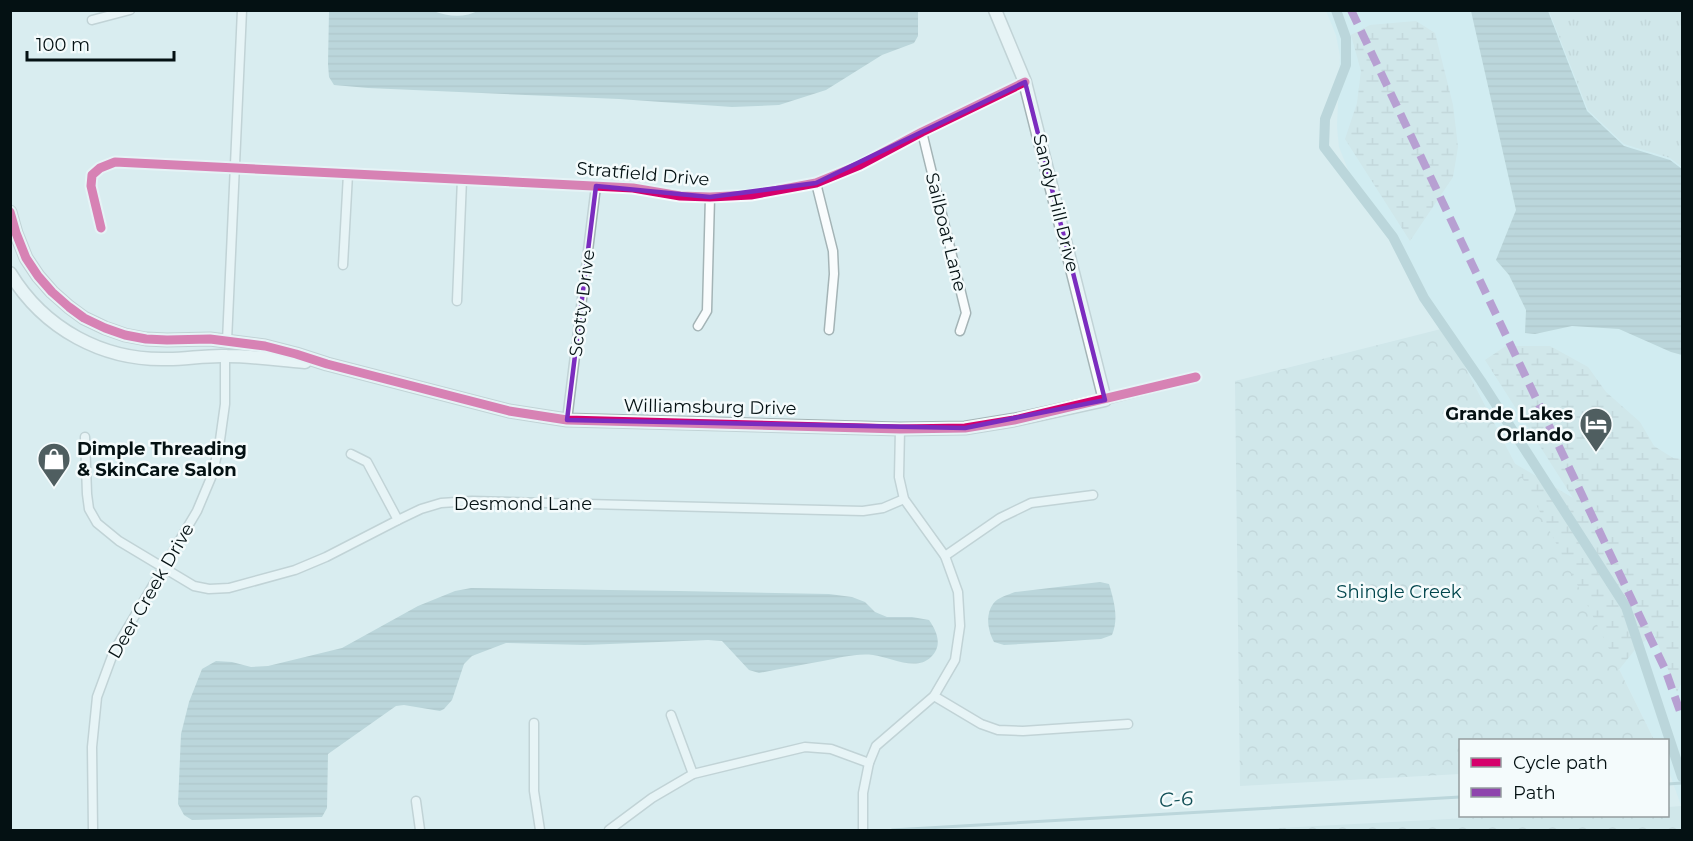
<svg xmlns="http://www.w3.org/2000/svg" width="1693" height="841" font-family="Montserrat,sans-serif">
<defs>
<pattern id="grass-tufts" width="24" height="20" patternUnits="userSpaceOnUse" patternTransform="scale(1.5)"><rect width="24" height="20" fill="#c5dfe2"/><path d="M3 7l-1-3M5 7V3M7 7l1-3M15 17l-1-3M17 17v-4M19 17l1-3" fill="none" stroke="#a8bec1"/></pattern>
<pattern id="wetland-marsh" width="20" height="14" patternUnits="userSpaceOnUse" patternTransform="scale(1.5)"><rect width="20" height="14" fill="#c5dfe2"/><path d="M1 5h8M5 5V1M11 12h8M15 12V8" fill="none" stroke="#a8bec1"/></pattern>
<pattern id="park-crowns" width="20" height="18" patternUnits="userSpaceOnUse" patternTransform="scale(1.5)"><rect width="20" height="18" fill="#c5dfe2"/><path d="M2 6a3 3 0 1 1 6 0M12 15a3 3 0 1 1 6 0" fill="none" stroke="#a8bec1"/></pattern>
<pattern id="water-rules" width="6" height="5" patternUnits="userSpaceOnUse" patternTransform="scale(1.5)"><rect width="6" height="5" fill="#97bbc0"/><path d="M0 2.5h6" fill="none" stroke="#80a0a4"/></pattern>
</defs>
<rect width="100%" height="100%" fill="#d9edf0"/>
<polygon fill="#c8ebf1" points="1326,11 1682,11 1682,808 1668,769 1668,740 1654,740 1574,578 1445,328 1349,172 1339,147 1337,127 1340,56 1336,35"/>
<polygon fill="url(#grass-tufts)" points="1549,11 1682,11 1682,167 1670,158 1624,144 1588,110"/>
<g fill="url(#wetland-marsh)">
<polygon points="1416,21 1435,33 1453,105 1458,147 1453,177 1410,241 1345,139 1357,103 1361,71 1351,35 1370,25"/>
<polygon points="1506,346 1550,346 1588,367 1606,392 1640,422 1654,446 1673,458 1682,459 1682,682 1677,692 1654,634 1638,646 1613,677 1439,419 1573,498 1485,360"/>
</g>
<g fill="url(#park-crowns)">
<polygon points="1445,328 1574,578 1654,740 1460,740 1460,774 1240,786 1235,381"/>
<polygon points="1682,806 1682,830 1241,830 1506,816 1668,816 1668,807"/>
</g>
<g fill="url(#water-rules)">
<path d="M 480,10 L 918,11 L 918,36 L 914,43 L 882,55 L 826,90 L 779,105 L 732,107 L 619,99 L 368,88 L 334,85 L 329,77 L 328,64 L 329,11 L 433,11 C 450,17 464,18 480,10 Z"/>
<polygon points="1471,11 1548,11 1587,111 1624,146 1670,160 1682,169 1682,355 1671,352 1619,329 1572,326 1535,334 1525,333 1526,310 1509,275 1496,260 1516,210"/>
<path d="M 1100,582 L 1109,584 C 1114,601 1119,618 1112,635 L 1101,639 L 1004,645 L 994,642 C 988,631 985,615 993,604 C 998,597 1008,595 1015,592 Z"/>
<path d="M 471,588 L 679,591 L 829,594 L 852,597 L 865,602 L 875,612 L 887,617 L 912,617 L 929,620 C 937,631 943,646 931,657 C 916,672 890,657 873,655 C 856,653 839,658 823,661 C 801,665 780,669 759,673 L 749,670 L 722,641 L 708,640 L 585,645 L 506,643 L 472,656 L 464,664 L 452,700 L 444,709 L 440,711 L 404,705 L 396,706 L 328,754 L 327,808 L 322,817 L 192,820 L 184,815 L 178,804 L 181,734 L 189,702 L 202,669 L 216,661 L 232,662 L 251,667 L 268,666 L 342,648 L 418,606 L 455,591 Z"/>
</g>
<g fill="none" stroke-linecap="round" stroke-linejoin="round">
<g stroke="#97bbc0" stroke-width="3">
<polyline points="1668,784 1682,783"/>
<polyline points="892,830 1460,797"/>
</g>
<polyline stroke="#97bbc0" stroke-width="10" points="1336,10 1346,38 1346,65 1325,119 1324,147 1393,237 1424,298 1481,381 1626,607 1682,777"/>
<g stroke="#a4b4b6" stroke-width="11">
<g id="street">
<polyline points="92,20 130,10"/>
<polyline points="922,132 966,313 960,331"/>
<polyline points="816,183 833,251 834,274 829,330"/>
<polyline points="101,228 91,186 92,175 100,168 115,162 633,188 680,196 710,197 751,195 816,183 860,165 922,132 1025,82"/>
<polyline points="343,265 348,174"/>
<polyline points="457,301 462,179"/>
<polyline points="698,326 707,311 710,197"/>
<polyline points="227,341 242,10"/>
<polyline points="1105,400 1196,377"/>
<polyline points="567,420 596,186"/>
<polyline points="85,437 87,494 89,509 97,523 119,541 194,586 209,589 229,588 295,570 326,557 398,520 421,509 441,503 472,501 863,511 883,508 904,499"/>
<polyline points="351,454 367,462 398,520"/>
<polyline points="945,556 1000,518 1031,503 1093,495"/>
<polyline points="934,696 981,724 998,730 1023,731 1128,724"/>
<polyline points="671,715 693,774"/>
<polyline points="534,723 534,791 540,830"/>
<polyline points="416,801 420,830"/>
<polyline points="93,830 92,747 97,697 114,651 197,511 213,473 220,440 225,404 225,355"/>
<polyline points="609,830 652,798 693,774 805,747 831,749 869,763"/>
<polyline points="863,830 863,793 869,763 876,746 934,696 955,660 960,626 958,592 945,556 904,499 899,477 900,429"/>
</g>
</g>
<g stroke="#a4b4b6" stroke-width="15">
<g id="secondary">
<polyline points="10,212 16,233 26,258 38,276 52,292 69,307 84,318 105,328 125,335 146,339 167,340 210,339 265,346 296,354 327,364 509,411 567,420 900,429 965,428 1014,420 1105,400 1025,82 995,10"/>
<path d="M 10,273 C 44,329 103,361 168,359 C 187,359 207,355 227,356 C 253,356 279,360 305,362"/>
</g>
</g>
<use href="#street" stroke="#f9fcfd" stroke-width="8"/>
<use href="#secondary" stroke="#f9fcfd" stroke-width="12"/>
<polyline stroke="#8e44ad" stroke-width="8" stroke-dasharray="15 8" stroke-linecap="butt" points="1351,10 1665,669 1682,717"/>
<g stroke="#f4fbfc" stroke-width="13">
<g id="cycleway">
<polyline points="10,212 16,233 26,258 38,276 52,292 69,307 84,318 105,328 125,335 146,339 167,340 210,339 265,346 296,354 327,364 509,411 567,420 900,429 965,428 1014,420 1196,377"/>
<polyline points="101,228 91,186 92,175 100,168 115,162 633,188 680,196 710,197 751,195 816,183 860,165 922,132 1025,82"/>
</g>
</g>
<use href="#cycleway" stroke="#d6006c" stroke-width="9"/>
</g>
<path d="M0 0H1693V841H0ZM 1025,82 L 1105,400 L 965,428 L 567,420 L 596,186 L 710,197 L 816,183 Z" fill="#d9edf0" fill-opacity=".55" fill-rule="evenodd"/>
<path fill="none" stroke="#7b2cbf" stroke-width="4.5" stroke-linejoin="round" d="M 1025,82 L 1105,400 L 965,428 L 567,420 L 596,186 L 710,197 L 816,183 Z"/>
<defs>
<g id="hotel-pin" transform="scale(1.725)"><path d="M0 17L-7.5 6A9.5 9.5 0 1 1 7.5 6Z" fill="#4f5e60" stroke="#f4fbfc"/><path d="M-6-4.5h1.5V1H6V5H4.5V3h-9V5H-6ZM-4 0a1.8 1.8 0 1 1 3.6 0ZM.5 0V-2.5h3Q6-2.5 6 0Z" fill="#fff"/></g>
<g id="shop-pin" transform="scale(1.725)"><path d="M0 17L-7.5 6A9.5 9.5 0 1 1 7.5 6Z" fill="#4f5e60" stroke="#f4fbfc"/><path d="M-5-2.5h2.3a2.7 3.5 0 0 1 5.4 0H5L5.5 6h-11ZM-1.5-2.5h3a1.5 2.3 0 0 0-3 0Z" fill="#fff"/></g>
</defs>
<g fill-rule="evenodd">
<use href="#hotel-pin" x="1596" y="424"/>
<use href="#shop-pin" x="54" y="459"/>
</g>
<g text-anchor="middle" stroke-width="5" stroke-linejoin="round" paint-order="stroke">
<g font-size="18" fill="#041113" stroke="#f4fbfc">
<text transform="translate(643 174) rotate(5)" y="6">Stratfield Drive</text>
<text transform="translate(1056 203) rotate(76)" y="6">Sandy Hill Drive</text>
<text transform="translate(946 232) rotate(76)" y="6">Sailboat Lane</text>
<text transform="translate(582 303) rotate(-83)" y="6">Scotty Drive</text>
<text transform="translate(710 407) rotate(1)" y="6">Williamsburg Drive</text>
<text x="523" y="510">Desmond Lane</text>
<text transform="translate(151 591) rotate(-60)" y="6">Deer Creek Drive</text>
</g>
<g font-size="18" font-weight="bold" fill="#041113" stroke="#f4fbfc" text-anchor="end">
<text x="1573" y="420">Grande Lakes<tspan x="1573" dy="21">Orlando</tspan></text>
<text x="77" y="455" text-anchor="start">Dimple Threading<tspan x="77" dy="21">&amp; SkinCare Salon</tspan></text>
</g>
<g font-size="18" fill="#00454c" stroke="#f4fbfc">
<text x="1399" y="598">Shingle Creek</text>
</g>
<g font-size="20" font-style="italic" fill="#125057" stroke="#f4fbfc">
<text transform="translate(1176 799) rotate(-3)" y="7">C-6</text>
</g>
</g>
<rect width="1693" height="841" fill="none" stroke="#041113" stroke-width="24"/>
<rect x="1459" y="739" width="210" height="78" fill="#f4fbfc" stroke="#949d9f" stroke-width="1.5"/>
<rect x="1471" y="758" width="30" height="9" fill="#d6006c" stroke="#949d9f" stroke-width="1.5"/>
<text x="1513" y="769" font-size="18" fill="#041113">Cycle path</text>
<rect x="1471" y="788" width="30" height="9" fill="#8e44ad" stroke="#949d9f" stroke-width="1.5"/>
<text x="1513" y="799" font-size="18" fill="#041113">Path</text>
<path d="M27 51v9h147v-9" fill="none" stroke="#041113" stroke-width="3"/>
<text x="36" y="51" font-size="18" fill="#041113" stroke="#f4fbfc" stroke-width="4.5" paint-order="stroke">100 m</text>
</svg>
